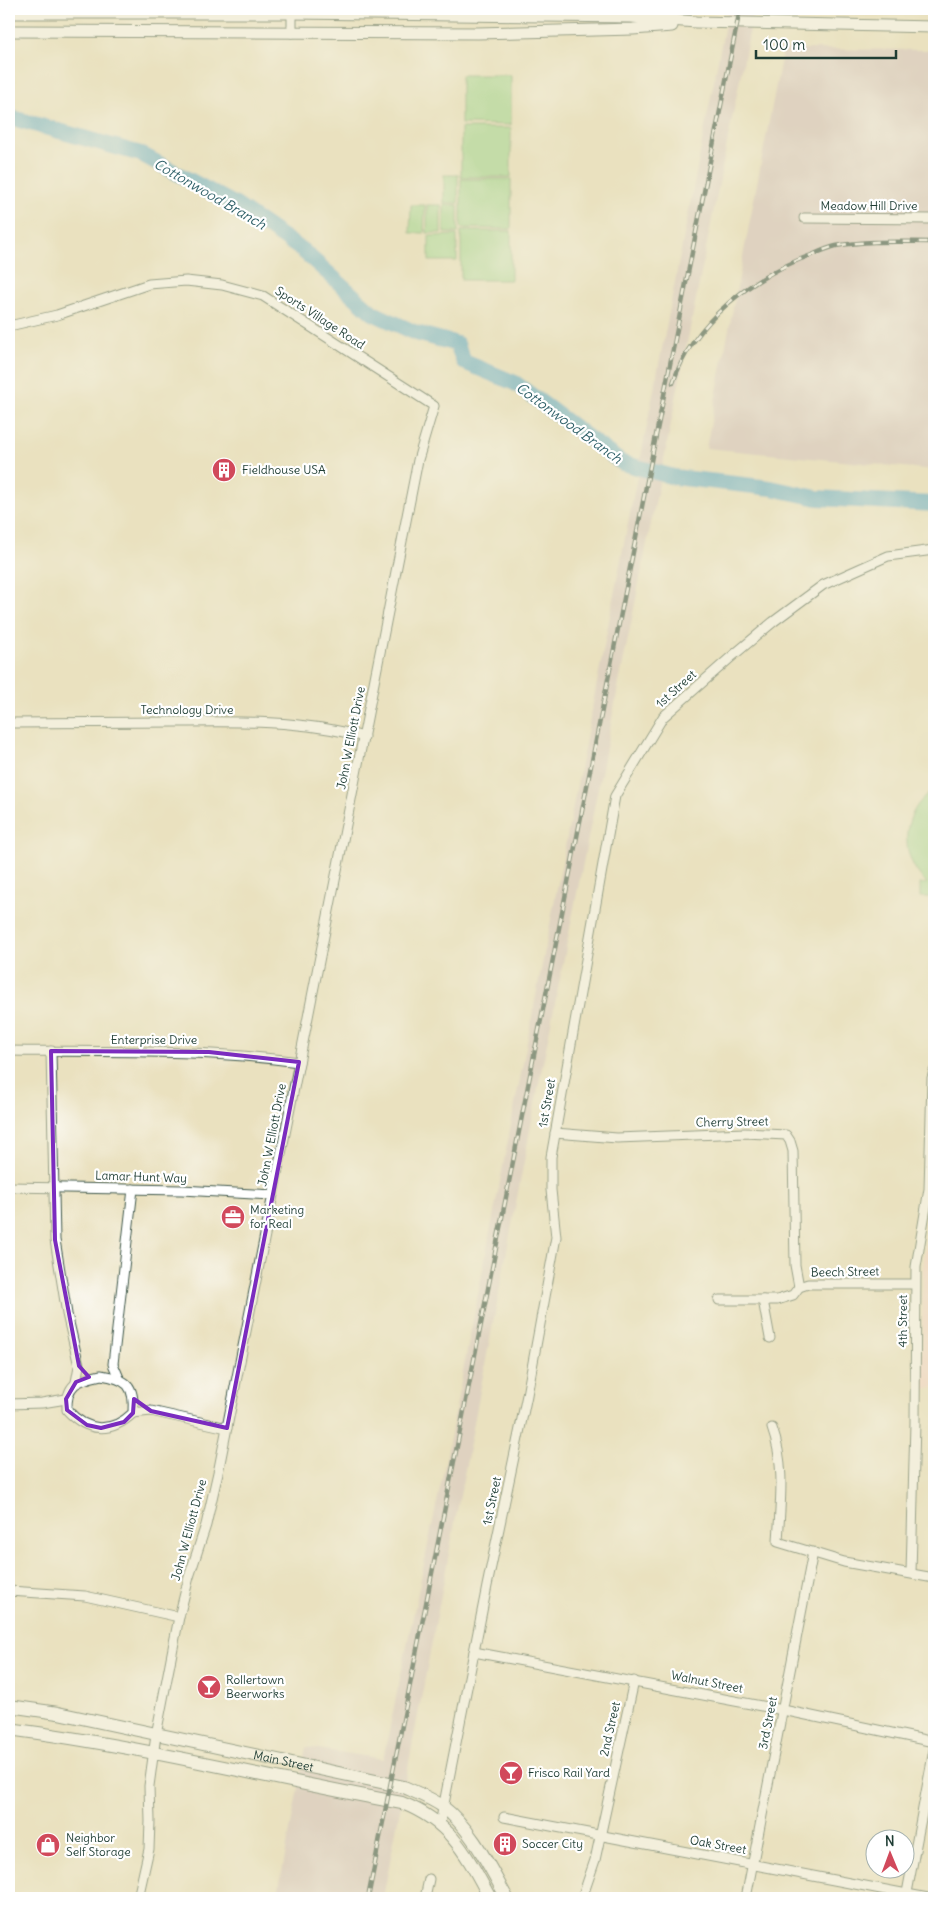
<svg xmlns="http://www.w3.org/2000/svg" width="943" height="1907" font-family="Delius,sans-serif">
<rect width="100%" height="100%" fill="#fff"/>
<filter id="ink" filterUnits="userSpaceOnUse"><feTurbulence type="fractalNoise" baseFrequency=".02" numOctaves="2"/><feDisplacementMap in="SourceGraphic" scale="10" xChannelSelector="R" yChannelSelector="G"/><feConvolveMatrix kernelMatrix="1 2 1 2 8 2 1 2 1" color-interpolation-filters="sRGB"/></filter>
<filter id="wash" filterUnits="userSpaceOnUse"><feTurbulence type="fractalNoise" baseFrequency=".0096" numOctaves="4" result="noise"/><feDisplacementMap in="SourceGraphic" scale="20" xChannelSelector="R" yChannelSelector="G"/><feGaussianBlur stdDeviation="1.12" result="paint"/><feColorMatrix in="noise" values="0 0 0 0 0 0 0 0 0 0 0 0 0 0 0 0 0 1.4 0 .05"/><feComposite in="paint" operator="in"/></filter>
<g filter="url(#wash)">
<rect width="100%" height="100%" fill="#eae1bf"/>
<polygon fill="#f7d1c8" points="934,1185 934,1388 922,1390 923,1269 928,1223"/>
<g fill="#d2bfc0">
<polygon points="728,9 754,9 540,1078 383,1898 277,1898 306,1747 383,1759 444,1469"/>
<polygon points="783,49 934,50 934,470 706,448"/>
</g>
<g fill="#98d68c" stroke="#5c8a60">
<polygon points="461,75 511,75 511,125 461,124"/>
<rect x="461" y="128" width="50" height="49"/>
<rect x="444" y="175" width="14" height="28"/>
<polygon points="461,179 511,179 511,229 461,228"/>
<polygon points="411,205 425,205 424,233 410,233"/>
<rect x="427" y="205" width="14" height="28"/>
<rect x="444" y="205" width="14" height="28"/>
<rect x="461" y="231" width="50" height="49"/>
<polygon points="457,235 457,261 429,261 429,236"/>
<path d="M 934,790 L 934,897 L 920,897 L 920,884 L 927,883 C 898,857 900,811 934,790 Z"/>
</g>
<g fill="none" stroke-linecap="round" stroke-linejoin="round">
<polyline stroke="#4fa5cc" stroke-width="16" points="9,117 141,154 236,205 302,250 373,313 416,333 457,344 464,362 515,383 622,463 674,477 771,488 817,498 934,504"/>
</g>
</g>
<g filter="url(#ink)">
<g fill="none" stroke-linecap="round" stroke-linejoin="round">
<g stroke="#3d5649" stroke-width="11">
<g id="minor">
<polyline points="292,33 292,9"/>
<polyline points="804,218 934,219"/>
<polyline points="9,326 57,315 149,284 186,281 222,285 263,296 434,406 418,460 219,1468 206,1525 189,1577 179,1617 156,1735 149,1786 150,1821 149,1849 138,1898"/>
<path d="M 9,723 C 64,723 120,722 176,722 C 238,721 303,720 364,737"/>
<path d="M 9,1051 C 106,1052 203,1049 299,1062"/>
<polyline points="51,1051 55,1240 67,1314 79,1366 76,1382"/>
<polyline points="555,1133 617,1138 745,1133 786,1135 790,1141 793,1151 795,1265 799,1287"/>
<polyline points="9,1187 182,1190 273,1195"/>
<polyline points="719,1300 777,1300 793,1295 799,1287 808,1284 915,1284"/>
<polyline points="763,1300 770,1338"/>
<path d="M 101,1375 C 127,1379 135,1385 133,1413 C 111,1434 87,1432 67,1410 C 66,1384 77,1380 101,1375 Z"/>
<polyline points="119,1378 113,1364 133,1189"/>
<polyline points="9,1404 42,1403 66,1399"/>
<polyline points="133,1413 151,1411 227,1428"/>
<path d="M 772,1428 C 786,1467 780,1502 778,1542 L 844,1562 L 934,1578"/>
<polyline points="911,1573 915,1423 916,1267 929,1189 932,1078 934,1071"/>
<polyline points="9,1591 85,1596 179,1617"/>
<polyline points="474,1652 783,1710 934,1742"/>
<polyline points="504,1817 928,1898"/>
<polyline points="440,1824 487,1586 527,1395 556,1237 551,1190 551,1157 615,796 663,717 730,658 773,622 823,585 888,556 934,550"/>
<polyline points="425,1898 429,1879"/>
<polyline points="582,1898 595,1860 634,1681"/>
<polyline points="746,1898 813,1552"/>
<polyline points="906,1898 934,1750"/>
</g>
</g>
<g stroke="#3d5649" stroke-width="13">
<g id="tertiary">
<polyline points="9,13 292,13 631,17 696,22 934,27"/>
<polyline points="9,31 478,33 633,29 672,26"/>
</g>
</g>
<g stroke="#3d5649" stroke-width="14">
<g id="secondary">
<path id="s1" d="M 9,1706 L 58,1713 L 404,1787 C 417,1793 431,1798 442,1806 C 472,1829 489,1866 507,1898"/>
<path d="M 9,1729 C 141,1746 271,1779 402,1803 C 451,1822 466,1854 490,1898"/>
</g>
</g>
<use href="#minor" stroke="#fff" stroke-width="9"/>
<use href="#tertiary" stroke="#fff" stroke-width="11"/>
<use href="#secondary" stroke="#fff" stroke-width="12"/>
<g stroke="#1f3d34" stroke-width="4.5">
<g id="rail">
<path d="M 673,383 C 693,321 754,275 814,254 C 821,251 828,248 836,246 C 868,240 901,242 934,242"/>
<polyline points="368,1898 740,9"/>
</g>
</g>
<use href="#rail" stroke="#fff" stroke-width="2.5" stroke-dasharray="8" stroke-linecap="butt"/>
</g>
</g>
<path d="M0 0H943V1907H0ZM 51,1051 L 209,1052 L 299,1062 L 227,1428 L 151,1411 L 134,1399 L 133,1413 L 124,1422 L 101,1428 L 87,1425 L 67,1410 L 66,1399 L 76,1382 L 89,1377 L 79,1366 L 55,1240 Z" fill="#eae1bf" fill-opacity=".55" fill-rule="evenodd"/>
<path fill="none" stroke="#7b2cbf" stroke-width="4" stroke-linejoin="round" d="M 51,1051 L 209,1052 L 299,1062 L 227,1428 L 151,1411 L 134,1399 L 133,1413 L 124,1422 L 101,1428 L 87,1425 L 67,1410 L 66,1399 L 76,1382 L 89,1377 L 79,1366 L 55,1240 Z"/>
<defs>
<g id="building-disc" transform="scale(1.25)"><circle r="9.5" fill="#d1495b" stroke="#fff"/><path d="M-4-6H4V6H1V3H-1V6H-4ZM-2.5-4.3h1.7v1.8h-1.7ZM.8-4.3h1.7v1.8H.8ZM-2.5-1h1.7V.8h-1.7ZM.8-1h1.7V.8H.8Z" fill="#fff"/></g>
<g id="office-disc" transform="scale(1.25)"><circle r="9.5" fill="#d1495b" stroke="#fff"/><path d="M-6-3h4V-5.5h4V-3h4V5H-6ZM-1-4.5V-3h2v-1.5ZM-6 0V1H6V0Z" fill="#fff"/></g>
<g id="bar-disc" transform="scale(1.25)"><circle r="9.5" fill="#d1495b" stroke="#fff"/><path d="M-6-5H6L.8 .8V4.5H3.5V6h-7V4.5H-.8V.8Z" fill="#fff"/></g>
<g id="shop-disc" transform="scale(1.25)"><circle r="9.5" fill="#d1495b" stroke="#fff"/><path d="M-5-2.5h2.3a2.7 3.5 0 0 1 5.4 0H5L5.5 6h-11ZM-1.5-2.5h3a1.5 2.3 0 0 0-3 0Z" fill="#fff"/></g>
</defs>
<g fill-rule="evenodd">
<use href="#building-disc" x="224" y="470"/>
<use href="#office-disc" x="233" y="1217"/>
<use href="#bar-disc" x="209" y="1687"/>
<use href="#bar-disc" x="511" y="1773"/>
<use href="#building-disc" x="505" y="1844"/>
<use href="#shop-disc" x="48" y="1845"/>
</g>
<g text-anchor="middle" stroke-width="4.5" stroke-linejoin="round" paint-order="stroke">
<g font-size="12" fill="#1f3d34" stroke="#fff">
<text x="869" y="210">Meadow Hill Drive</text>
<text transform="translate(320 318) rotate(33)" y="4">Sports Village Road</text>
<text transform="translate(676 689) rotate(-42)" y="4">1st Street</text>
<text x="187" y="714">Technology Drive</text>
<text transform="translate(351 738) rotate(-79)" y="4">John W Elliott Drive</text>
<text x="154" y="1044">Enterprise Drive</text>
<text transform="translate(547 1103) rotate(-80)" y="4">1st Street</text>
<text transform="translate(732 1122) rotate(-1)" y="4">Cherry Street</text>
<text transform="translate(272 1135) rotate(-79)" y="4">John W Elliott Drive</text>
<text transform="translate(141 1177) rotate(2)" y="4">Lamar Hunt Way</text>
<text transform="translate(845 1272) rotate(-1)" y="4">Beech Street</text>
<text transform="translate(903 1321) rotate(-90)" y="4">4th Street</text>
<text transform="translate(492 1501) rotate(-78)" y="4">1st Street</text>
<text transform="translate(189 1530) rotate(-75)" y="4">John W Elliott Drive</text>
<text transform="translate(707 1682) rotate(11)" y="4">Walnut Street</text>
<text transform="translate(768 1723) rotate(-79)" y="4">3rd Street</text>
<text transform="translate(610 1729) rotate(-77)" y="4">2nd Street</text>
<text dy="4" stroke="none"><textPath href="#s1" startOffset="280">Main Street</textPath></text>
<text transform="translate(718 1845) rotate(10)" y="4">Oak Street</text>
</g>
<g font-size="12" fill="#1f3d34" stroke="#fff" text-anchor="start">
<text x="242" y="474">Fieldhouse USA</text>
<text x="250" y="1214">Marketing<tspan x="250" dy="14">for Real</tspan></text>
<text x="226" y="1684">Rollertown<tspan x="226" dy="14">Beerworks</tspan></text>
<text x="528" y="1777">Frisco Rail Yard</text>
<text x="66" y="1842">Neighbor<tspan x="66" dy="14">Self Storage</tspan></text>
<text x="522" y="1848">Soccer City</text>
</g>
<g font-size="14" font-style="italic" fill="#306169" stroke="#fff">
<text transform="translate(210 194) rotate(30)" y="5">Cottonwood Branch</text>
<text transform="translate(569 423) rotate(36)" y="5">Cottonwood Branch</text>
</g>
</g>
<rect width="943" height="1907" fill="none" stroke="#fff" stroke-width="30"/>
<g transform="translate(890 1854) rotate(359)"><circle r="24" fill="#ffffff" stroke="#a5b1ae"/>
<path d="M0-4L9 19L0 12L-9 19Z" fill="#d1495b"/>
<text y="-8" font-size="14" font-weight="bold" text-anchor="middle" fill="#1f3d34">N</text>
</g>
<path d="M756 50v8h140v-8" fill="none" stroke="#1f3d34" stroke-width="2.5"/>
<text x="763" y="50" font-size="15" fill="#1f3d34" stroke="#ffffff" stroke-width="4" paint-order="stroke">100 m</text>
</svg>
